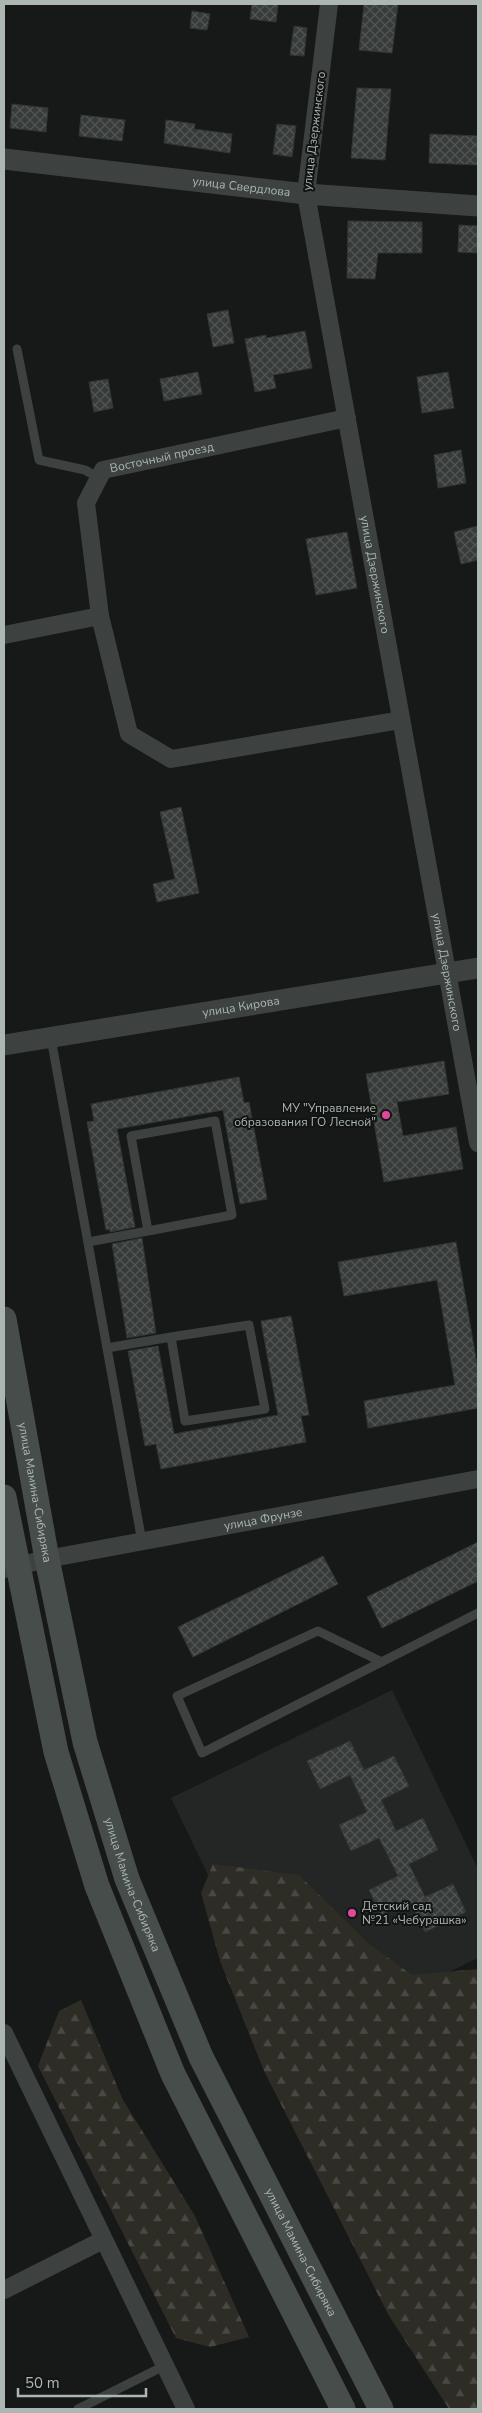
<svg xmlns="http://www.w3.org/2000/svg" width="482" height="2413" font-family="'Nunito Sans',sans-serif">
<defs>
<pattern id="forest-firs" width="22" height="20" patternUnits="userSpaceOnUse" patternTransform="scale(1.25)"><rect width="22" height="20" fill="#2d2d26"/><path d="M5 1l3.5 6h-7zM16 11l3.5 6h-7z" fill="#494943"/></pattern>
<pattern id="building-cross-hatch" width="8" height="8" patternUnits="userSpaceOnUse" patternTransform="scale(1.25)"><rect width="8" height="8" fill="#373b39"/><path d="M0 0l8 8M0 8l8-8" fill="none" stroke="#515553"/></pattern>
</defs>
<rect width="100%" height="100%" fill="#171918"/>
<polygon fill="#232625" points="392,1690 478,1869 478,1958 291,2048 171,1798"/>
<g fill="url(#forest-firs)">
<polygon points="213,1864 299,1875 369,1944 412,1975 478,1969 478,2409 449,2409 388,2314 264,2071 220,1961 201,1893"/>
<polygon points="81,2000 123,2100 195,2216 249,2337 210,2347 176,2338 38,2066 59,2011"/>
</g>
<g fill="url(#building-cross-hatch)" stroke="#313534">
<polygon points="252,4 278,4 276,22 250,19"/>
<polygon points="364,4 398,4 392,53 359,50"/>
<polygon points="192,11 210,14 207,30 190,28"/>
<polygon points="294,26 307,28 304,56 290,55"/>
<polygon points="357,88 391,89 385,160 351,158"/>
<polygon points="12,104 48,108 46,132 10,128"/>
<polygon points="81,115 125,120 122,141 79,136"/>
<polygon points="166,120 195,124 194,129 232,134 230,153 164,143"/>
<polygon points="277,124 296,126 292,157 273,154"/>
<polygon points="430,134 478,136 478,165 429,163"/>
<polygon points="348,221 422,222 422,253 378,253 375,279 347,278"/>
<polygon points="459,225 478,226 478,253 458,252"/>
<polygon points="228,310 234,343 213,347 207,314"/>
<polygon points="305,331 312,368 273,375 276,388 255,392 245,339 266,335 266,338"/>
<polygon points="198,372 202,394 164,401 160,379"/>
<polygon points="448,372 454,408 422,413 417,377"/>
<polygon points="108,379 113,408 94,412 89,382"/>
<polygon points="461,450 466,483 438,488 434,455"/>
<polygon points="478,526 478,560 461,564 454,532"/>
<polygon points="347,532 357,588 316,595 306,539"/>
<polygon points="181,807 199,893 157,902 153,884 175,879 160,812"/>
<polygon points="444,1061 449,1094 397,1102 403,1136 456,1127 463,1169 384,1182 366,1074"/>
<polygon points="239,1077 244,1103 249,1102 267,1199 240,1204 223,1110 117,1129 135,1227 110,1232 110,1229 106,1230 87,1122 94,1121 91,1104"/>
<polygon points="142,1238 156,1333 127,1338 112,1244"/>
<polygon points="456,1242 478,1370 478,1408 368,1428 364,1401 455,1385 437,1280 344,1296 338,1262"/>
<polygon points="291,1316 309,1415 301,1416 306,1442 161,1469 156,1444 145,1446 128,1351 158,1346 174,1434 278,1415 261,1321"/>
<polygon points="478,1542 478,1581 382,1628 367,1597"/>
<polygon points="323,1556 338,1584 193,1657 178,1627"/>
<polygon points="350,1741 364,1770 394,1756 409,1786 381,1800 396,1831 423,1818 438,1850 409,1864 425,1897 453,1884 466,1912 425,1932 410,1901 381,1915 369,1890 398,1876 379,1838 351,1851 339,1825 367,1812 350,1775 320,1789 307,1761"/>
</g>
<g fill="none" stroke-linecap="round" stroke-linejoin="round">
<g stroke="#3d4240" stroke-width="9">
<polyline points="17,349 39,460 85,470 99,478"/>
<polyline points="51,1038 142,1542"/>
<polyline points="88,1242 148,1231 131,1136 215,1121 232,1215 148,1231"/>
<polyline points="107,1348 171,1337 185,1421 265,1409 249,1325 171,1337"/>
<polyline points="382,1662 318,1631 177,1696 202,1753 478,1613"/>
<polyline points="78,2409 164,2366"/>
</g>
<g stroke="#3d4240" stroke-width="18">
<path id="s1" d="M 329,4 L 306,194 L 478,1143"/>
<polyline points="100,616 129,734 171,759 401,720"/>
<path id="s2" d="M 4,635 L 100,616 L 86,503 L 103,470 L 347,418"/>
<path id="s3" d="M 4,1569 L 47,1559 L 478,1479"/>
<polyline points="4,2033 186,2409"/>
<polyline points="4,2290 103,2240"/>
</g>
<g stroke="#3d4240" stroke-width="21">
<path id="s4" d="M 4,159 L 306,194 L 478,206"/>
<path id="s5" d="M 4,1045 L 478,968"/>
</g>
<g stroke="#474d4a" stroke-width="25">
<path id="s6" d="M 4,1319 L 47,1559 L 85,1742 L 127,1879 L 201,2057 L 381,2409"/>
<polyline points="4,1497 56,1752 97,1886 173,2074 343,2409"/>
</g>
</g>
<g fill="#df499d" stroke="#121413" stroke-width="2">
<circle cx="386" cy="1115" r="5"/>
<circle cx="352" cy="1913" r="5"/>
</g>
<g text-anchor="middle" stroke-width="4" stroke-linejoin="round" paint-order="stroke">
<g font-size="12" fill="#abb7b0" stroke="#121413">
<text transform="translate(314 131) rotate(-83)" y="4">улица Дзержинского</text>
<text dy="4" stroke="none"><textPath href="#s4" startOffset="239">улица Свердлова</textPath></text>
<text dy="4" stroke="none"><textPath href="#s2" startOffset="309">Восточный проезд</textPath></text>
<text dy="4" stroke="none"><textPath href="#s1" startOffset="578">улица Дзержинского</textPath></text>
<text dy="4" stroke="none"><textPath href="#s1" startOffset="982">улица Дзержинского</textPath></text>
<text dy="4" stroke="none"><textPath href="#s5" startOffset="240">улица Кирова</textPath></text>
<text dy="4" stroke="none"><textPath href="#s6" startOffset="176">улица Мамина-Сибиряка</textPath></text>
<text dy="4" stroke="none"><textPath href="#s3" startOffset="264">улица Фрунзе</textPath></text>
<text dy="4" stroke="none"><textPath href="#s6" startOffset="581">улица Мамина-Сибиряка</textPath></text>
<text dy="4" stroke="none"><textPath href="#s6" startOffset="986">улица Мамина-Сибиряка</textPath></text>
</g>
<g font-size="12" fill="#abb7b0" stroke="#121413" text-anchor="end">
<text x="376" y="1112">МУ "Управление<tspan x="376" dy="14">образования ГО Лесной"</tspan></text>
<text x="362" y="1910" text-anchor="start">Детский сад<tspan x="362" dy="14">№21 «Чебурашка»</tspan></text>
</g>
</g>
<rect width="482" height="2413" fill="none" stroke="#abb7b0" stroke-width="10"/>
<path d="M18 2388v8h128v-8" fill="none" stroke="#abb7b0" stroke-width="2.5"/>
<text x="25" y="2388" font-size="15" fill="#abb7b0" stroke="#121413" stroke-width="4" paint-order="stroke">50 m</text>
</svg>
